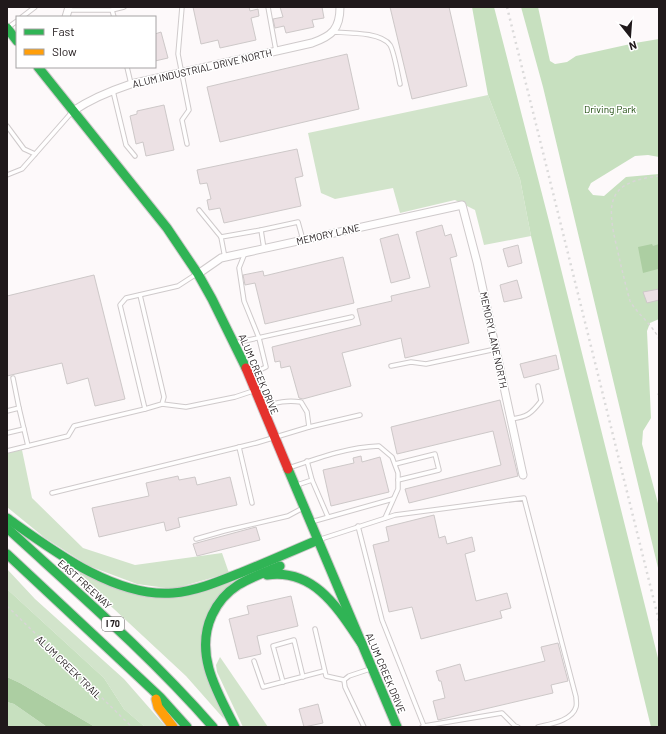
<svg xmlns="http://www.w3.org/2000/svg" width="666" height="734" font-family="Barlow,sans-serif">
<rect width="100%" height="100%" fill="#fdf9fa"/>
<g fill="#d2e4cb">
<polygon points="488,95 520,179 531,236 484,245 475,210 455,200 400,213 393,188 335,199 321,193 308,133"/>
<polygon points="22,450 32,498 83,548 135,565 222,553 229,573 173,589 137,584 89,566 45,538 7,507 7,452"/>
<polygon points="7,569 35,599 124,679 166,727 145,727 124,709 104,678 7,589"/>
<polygon points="73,569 141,595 232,582 202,631 224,719 186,676 72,570"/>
<polygon points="220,657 268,727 243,727 217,672 216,665"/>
</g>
<g fill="#c7e0bf">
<polygon points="472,7 494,7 551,229 659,662 659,727 651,727 531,236 520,179 488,95"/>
<polygon points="521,7 538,7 550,61 555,64 567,62 576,56 635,43 659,39 659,157 648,155 635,156 591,183 588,189 593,195 604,196 626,177 659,174 659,319 650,323 647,331 651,418 643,431 642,444 659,507 659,572 543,87"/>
<polygon points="7,589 104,678 124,709 145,727 95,727 20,683 7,677"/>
<polygon points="7,702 14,704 47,727 7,727"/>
</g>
<g fill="#accea2">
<polygon points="652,244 653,246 659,244 659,268 658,269 643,273 638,247"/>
<polygon points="7,677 20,683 95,727 47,727 14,704 7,702"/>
</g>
<g fill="#ece1e4" stroke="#cdc8c8">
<polygon points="193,7 249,7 250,11 258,9 259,16 251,18 256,40 220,48 218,40 201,44"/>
<polygon points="280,7 322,7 324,18 312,20 314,27 286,33 284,26 275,28 273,19 283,17"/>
<polygon points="390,7 449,7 467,86 412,99"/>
<polygon points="161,32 168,58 155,61 155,34"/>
<polygon points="347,54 359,109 220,142 207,87"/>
<polygon points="164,105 174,150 146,156 143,142 136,144 130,116 137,114 137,111"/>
<polygon points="297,149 303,176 295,178 301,206 224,223 220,208 209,210 207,200 211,199 207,183 200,184 197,170"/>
<polygon points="442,225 445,236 451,234 457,256 450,258 469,343 405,358 401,338 342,353 351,386 303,399 299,398 290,366 281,368 280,361 275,362 272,347 361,325 357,309 392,301 391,296 430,287 416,232"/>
<polygon points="398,234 410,278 391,283 380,239"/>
<polygon points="518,245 522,263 508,267 503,249"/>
<polygon points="343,257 354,303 265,324 255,283 245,285 243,275 263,271 264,276"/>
<polygon points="94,275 125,399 95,406 88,378 67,384 62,363 7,376 7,296"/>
<polygon points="517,280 522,298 504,302 500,285"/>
<polygon points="659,289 659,300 647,303 643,292"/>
<polygon points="556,355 559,369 524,378 520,364"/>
<polygon points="500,400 518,476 409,503 405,489 501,465 493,431 397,454 391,427"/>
<polygon points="361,456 362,462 380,457 389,492 331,506 323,470 354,463 353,458"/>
<polygon points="178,476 179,480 195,477 197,485 230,477 237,505 178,518 180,527 166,531 164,522 99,537 92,508 149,496 146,483"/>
<polygon points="434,515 439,538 445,536 447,544 472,537 475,551 465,554 476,601 507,593 511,608 500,611 502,618 421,639 412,607 389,612 373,545 389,541 386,527"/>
<polygon points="256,527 260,540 197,556 193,544"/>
<polygon points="291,596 298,626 257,636 261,654 239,659 229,619 249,614 247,606"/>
<polygon points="558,643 568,681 551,685 553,693 438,720 433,701 445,698 441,681 439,681 436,671 460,664 465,681 545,661 541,647"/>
<polygon points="318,704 323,723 304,727 299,709"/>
</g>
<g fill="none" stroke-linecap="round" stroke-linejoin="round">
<g stroke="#cfcacb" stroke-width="5.5">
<g id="lane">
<polyline points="182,7 178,54 189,110 182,120 187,144"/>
<polyline points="268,7 276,51"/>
<polyline points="69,10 112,10 114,17"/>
<polyline points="112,10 124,7"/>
<polyline points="22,17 35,7"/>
<polyline points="10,26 17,21"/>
<path d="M 333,32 C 348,33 381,32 390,45 C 394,51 398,75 400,84"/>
<polyline points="127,67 131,84"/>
<polyline points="113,91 126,145 135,156"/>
<polyline points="7,126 24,149 35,154"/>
<polyline points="7,175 22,169 72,112"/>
<polyline points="199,210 221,237"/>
<polyline points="261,230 264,249"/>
<polyline points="245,253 239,268 244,301 259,338 266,367 251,374"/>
<polyline points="225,258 221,237 261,230 298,222 303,240"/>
<polyline points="140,295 164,397 162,404 145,409"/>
<polyline points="235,343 352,317"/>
<polyline points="391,366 411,362 426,364 496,349"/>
<polyline points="13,378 19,408"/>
<polyline points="162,404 186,407 235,397 253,391"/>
<polyline points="7,411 19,408 28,446"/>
<path d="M 511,419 C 527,417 531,414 541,401 L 538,386"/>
<polyline points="309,427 360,415"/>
<polyline points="7,433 24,429"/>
<polyline points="239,447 252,503"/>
<polyline points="7,451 68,436 74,426 145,409 120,305 126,298 178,286 195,275"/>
<polyline points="395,464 435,454 439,470 398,480"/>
<path d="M 289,468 C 318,458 348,447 379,446 L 392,457 L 398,473 L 398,489 L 385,518"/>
<polyline points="312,480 328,517"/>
<polyline points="297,485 312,480 307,461"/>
<path d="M 52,493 L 256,443 L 309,427 L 307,412 L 301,402 C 287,400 277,402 264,407"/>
<polyline points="311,522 393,499"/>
<polyline points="358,526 382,620 424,726 422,727"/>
<polyline points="196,539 224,531 288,516 301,509"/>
<path d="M 321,539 L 395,515 L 524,498 L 576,697 C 576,700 577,704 576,707 C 572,721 550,724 538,727"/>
<polyline points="315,629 326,676 344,680"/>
<polyline points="254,661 263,687 324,671"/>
<polyline points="283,682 273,646 294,640 303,677"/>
<polyline points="424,726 502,713 515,726 518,727"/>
<polyline points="364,727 345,687 344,680 349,676 370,669"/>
</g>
</g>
<g stroke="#cfcacb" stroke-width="9">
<g id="street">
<polyline points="66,17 69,7"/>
<path d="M 73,111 C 91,99 110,91 131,84 L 312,43 C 332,36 340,29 340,7"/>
<polyline points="198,274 221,258 462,205 477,262 523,475"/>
</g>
</g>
<g stroke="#cfcacb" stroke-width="11">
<g id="fast">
<polyline points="7,28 17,41"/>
<polyline points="38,67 167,228 198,274 212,299 246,368"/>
<polyline points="288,469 397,727"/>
<path d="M 7,518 C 52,550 115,598 173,593 C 198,591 222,580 245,571 C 270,561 294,550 318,540"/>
<path d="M 7,528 C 78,593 150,655 213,727"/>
<polyline points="7,554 160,697 187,727"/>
<path d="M 267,575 C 315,568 339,610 362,644"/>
<path d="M 235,727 C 217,692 194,654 212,615 C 218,602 227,592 238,585 C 251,577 266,572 280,566"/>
</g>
</g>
<g stroke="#cfcacb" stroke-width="11">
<polyline id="slow" points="156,699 158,707 173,727"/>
</g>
<g stroke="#cfcacb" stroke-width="11">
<polyline id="jam" points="246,368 288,469"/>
</g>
<g stroke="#d8d6d6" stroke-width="1.5" stroke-dasharray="3 3" stroke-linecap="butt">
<path d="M 659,176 C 607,182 606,202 617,248 C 621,266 625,283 630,301 C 638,315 652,324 659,339"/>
<polyline points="658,395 659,392"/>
<polyline points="7,606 132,727"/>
</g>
<use href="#lane" stroke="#fffefe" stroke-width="3.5"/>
<use href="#street" stroke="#fffefe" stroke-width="7"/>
<use href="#fast" stroke="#30b455" stroke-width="9"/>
<use href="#slow" stroke="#ff9f0a" stroke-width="9"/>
<use href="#jam" stroke="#e5322d" stroke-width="9"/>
<polyline stroke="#dbdada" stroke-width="2.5" stroke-dasharray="2 4" stroke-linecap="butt" points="507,7 659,621"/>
</g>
<g text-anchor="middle" stroke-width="3" stroke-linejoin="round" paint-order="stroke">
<rect fill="#fff" stroke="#635e5f" stroke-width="1" x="102" y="617" width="22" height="14" rx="3"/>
<g font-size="9" font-weight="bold" fill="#20191b">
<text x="113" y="627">I 70</text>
</g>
<g font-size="10" fill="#20191b" stroke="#fff">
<text transform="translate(202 68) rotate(-13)" y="4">ALUM INDUSTRIAL DRIVE NORTH</text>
<text transform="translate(328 234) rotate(-13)" y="4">MEMORY LANE</text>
<text transform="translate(494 340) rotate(78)" y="4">MEMORY LANE NORTH</text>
<text transform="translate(259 374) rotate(67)" y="4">ALUM CREEK DRIVE</text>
<text transform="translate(85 584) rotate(42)" y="4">EAST FREEWAY</text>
<text transform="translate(69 667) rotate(44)" y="4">ALUM CREEK TRAIL</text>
<text transform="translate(386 673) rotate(67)" y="4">ALUM CREEK DRIVE</text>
</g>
<g font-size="10" fill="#1b4a0a" stroke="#fff">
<text x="610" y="113">Driving Park</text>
</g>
</g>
<rect width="666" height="734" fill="none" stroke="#20191b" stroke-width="16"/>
<rect x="16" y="16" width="140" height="52" fill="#ffffff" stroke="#a6a3a4"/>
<rect x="24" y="29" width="20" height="6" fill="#30b455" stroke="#a6a3a4"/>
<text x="52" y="36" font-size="12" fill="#20191b">Fast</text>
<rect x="24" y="49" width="20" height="6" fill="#ff9f0a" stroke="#a6a3a4"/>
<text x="52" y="56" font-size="12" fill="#20191b">Slow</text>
<g transform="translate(630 36) rotate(163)" stroke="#ffffff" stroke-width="3" paint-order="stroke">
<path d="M0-3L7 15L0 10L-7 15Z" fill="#20191b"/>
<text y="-6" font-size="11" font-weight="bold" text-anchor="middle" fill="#20191b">N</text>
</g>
</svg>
